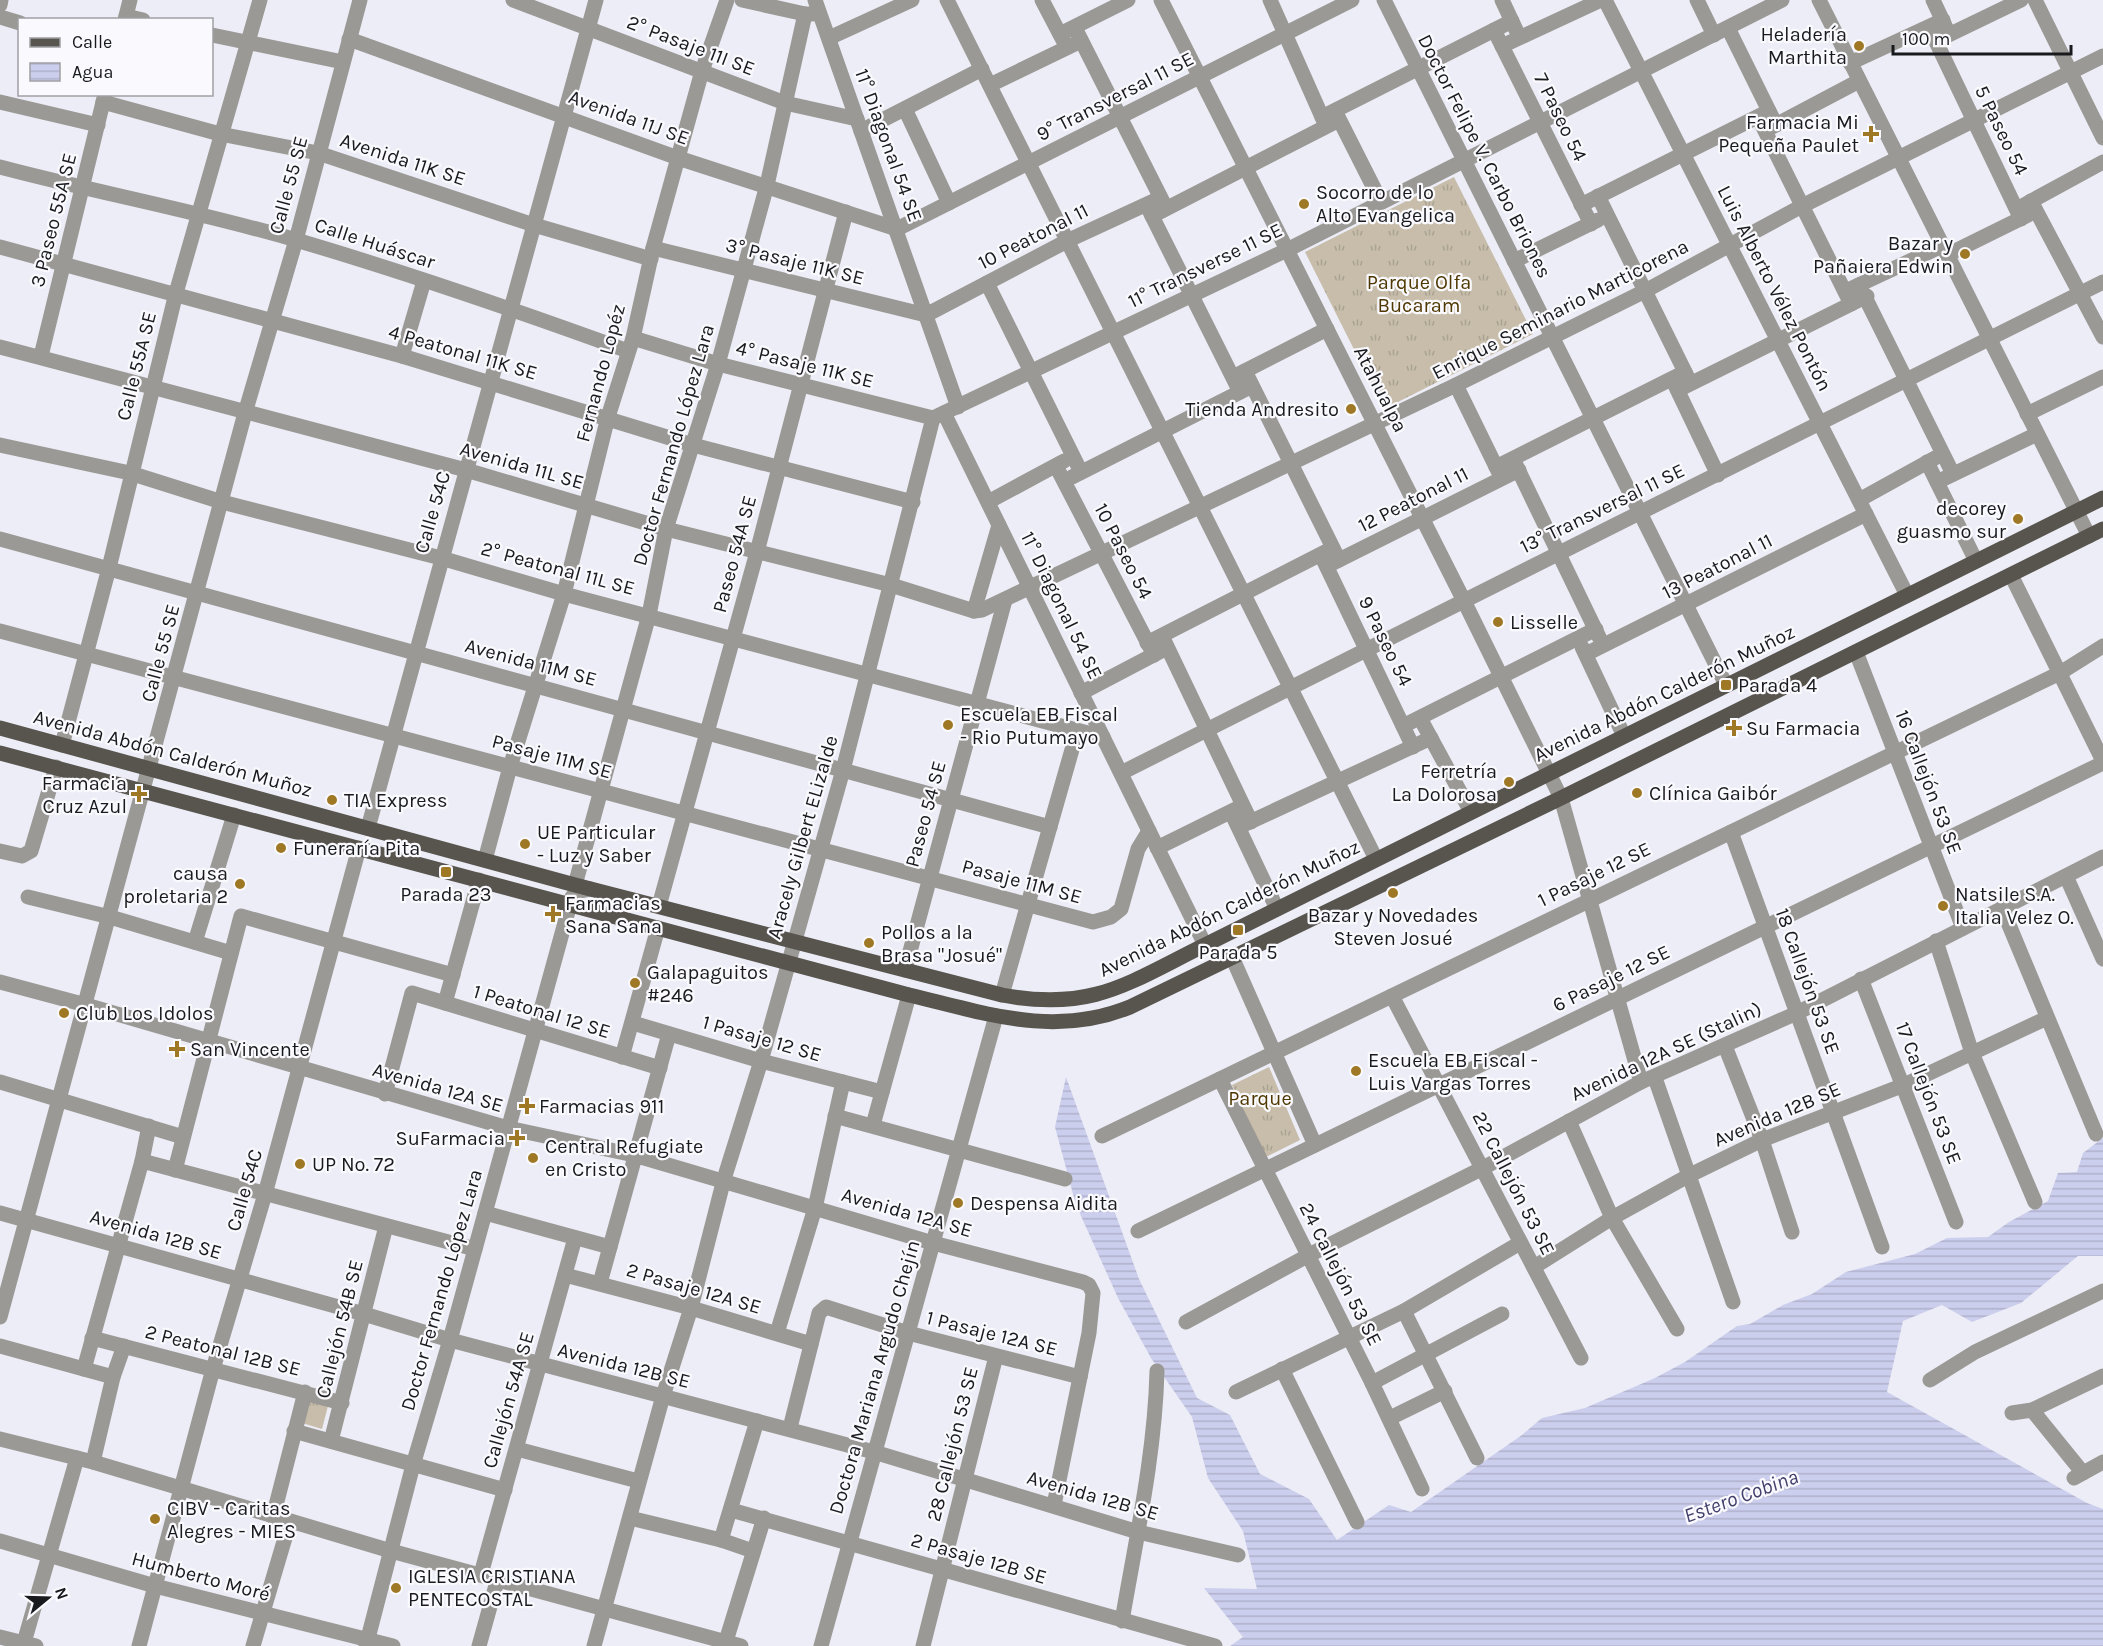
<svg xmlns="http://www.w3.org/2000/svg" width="2103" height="1646" font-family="Karla,sans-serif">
<defs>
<pattern id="grass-tufts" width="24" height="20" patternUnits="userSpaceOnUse" patternTransform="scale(1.5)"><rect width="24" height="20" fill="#c7bdaa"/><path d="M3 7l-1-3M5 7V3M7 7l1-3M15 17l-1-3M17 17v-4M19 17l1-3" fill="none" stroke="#aaa292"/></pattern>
<pattern id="water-rules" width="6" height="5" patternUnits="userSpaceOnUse" patternTransform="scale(1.5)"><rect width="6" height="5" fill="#ccceed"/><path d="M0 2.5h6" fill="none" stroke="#afb0cb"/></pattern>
</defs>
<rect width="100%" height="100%" fill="#ecedf6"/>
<g fill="url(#grass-tufts)">
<polygon points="1454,177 1533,334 1384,409 1305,252"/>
<polygon points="1269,1067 1300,1140 1264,1158 1232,1085"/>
<polygon points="308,1401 328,1406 322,1429 302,1423"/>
</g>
<polygon fill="url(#water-rules)" points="1066,1077 1139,1279 1197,1398 1230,1415 1260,1474 1309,1499 1337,1540 1389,1505 1411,1512 1522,1435 1542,1418 1585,1408 1655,1378 1685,1362 1737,1326 1750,1324 1783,1305 1812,1294 1846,1272 1915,1254 1947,1238 1988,1237 2009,1222 2048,1201 2058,1173 2077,1172 2083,1153 2103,1138 2103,1256 2078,1256 2021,1303 1972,1322 1942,1305 1903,1321 1887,1392 2087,1503 2103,1509 2103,1646 1230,1646 1243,1637 1204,1588 1257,1589 1243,1531 1208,1478 1192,1417 1151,1358 1118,1298 1076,1205 1055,1127"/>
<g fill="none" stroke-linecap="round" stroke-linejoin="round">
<g stroke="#9b9995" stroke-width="15">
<polyline points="513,0 785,103 857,119"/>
<polyline points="742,0 805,14 813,14"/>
<polyline points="815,0 958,407"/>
<polyline points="947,0 1376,859"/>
<polyline points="1042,0 1064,42"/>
<polyline points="1161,0 1463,599 1561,798 1641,1082"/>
<polyline points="1270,0 1326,126"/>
<polyline points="1384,0 1726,685"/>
<polyline points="1502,0 1516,30"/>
<polyline points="1605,0 1907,595"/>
<polyline points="1697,0 1714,35"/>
<polyline points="1819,0 2089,536"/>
<polyline points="1933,0 1947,30"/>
<polyline points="2035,0 2103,138"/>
<polyline points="0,5 1,0"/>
<polyline points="126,16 143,20"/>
<polyline points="0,17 20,23"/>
<polyline points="125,20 130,0"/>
<polyline points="1929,27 2021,219"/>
<polyline points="1075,28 1165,206"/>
<polyline points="1728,28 1776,125"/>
<polyline points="1494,30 1591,224"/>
<polyline points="1060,34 1128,0"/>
<polyline points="212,35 343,62"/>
<polyline points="829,38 912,0"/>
<polyline points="349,39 678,158 897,229 1352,0"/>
<polyline points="1936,41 2021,0"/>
<polyline points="1502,46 1601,0"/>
<polyline points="1850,63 1943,20"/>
<polyline points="990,85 1081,41"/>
<polyline points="0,102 98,125"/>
<polyline points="103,102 220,134 318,153 534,225 651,259"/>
<polyline points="905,109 949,203"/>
<polyline points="1335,111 1381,202"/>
<polyline points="1322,117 1512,21"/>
<polyline points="1758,117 1851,304"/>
<polyline points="1768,129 1859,81"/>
<polyline points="861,131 982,69"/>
<path d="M 0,167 C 98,193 198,211 296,240 C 408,273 518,311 628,351"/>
<polyline points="1598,196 1689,380"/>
<polyline points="2031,201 2103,337"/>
<polyline points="1581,205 1769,111"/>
<polyline points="2024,205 2103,162"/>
<polyline points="1148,208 1240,392"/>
<polyline points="1152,216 1339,120"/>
<polyline points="0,247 402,356 693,445 913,502"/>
<polyline points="653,248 926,315 1069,240 1160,198"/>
<polyline points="1947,255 2028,215"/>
<polyline points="1514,261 1598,220"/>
<polyline points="987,283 1081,472"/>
<polyline points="1859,285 1953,474"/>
<polyline points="1850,289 1942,246"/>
<polyline points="633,338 718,364 933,418"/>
<polyline points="0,347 466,470 666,529 891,585 974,611 982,610 1456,385 1645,291 1802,206 2103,56"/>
<polyline points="41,356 105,94"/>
<polyline points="402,356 424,281"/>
<polyline points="1245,371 1339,560"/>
<polyline points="1237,375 1327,329"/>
<polyline points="1674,383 1718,475"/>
<polyline points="1456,385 1501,477"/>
<polyline points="1678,390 1867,296"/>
<polyline points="944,413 1205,945"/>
<polyline points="2027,414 2103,377"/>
<polyline points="933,418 1287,250 1782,0"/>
<polyline points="0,445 130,473 222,502 441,558 564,594 1103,737"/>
<polyline points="1514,461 1599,637"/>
<polyline points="1927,462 1976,561"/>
<polyline points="1056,466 1154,655"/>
<polyline points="1496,467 1685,372"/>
<polyline points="1072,477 1252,386"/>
<polyline points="1937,482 2037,434"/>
<polyline points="1859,500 1935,458"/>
<polyline points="988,502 1064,461"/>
<polyline points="0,539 1050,827"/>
<polyline points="1321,555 1413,747"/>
<polyline points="1327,566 1519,470"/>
<polyline points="2011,575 2103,761"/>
<polyline points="974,611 999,525"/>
<polyline points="0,631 1093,922 1111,917 1121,909 1138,849 1149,831"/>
<polyline points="1162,636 1251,822"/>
<polyline points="1147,643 1329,550"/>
<polyline points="1582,647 1624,736"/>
<polyline points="1856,652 1963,928"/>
<polyline points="1586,654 1866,514"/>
<polyline points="1081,693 1161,651"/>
<polyline points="1420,718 1471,812"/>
<polyline points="1403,726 1596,629"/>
<polyline points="62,745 109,568 176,293 260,0"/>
<path d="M 1121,773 C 1447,607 1776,446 2103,282"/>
<polyline points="1231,812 1277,909"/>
<polyline points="1239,827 1431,738"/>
<polyline points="368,828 596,0"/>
<polyline points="1731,832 1882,1247"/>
<polyline points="1157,848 1240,807"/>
<polyline points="0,851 22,856 31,851 56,767"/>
<polyline points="485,860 510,767 564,594 608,417 633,338 653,248 702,71 727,0"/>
<polyline points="2066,876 2103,959"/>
<polyline points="575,885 649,615 666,529 718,364 767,185 805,14"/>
<polyline points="28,897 110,917 231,953"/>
<polyline points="659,906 757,552 846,212"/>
<polyline points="2002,908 2096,1134"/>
<polyline points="1936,941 1972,1053 2035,1202"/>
<polyline points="195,942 234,815"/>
<polyline points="1232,957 1315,1145"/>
<polyline points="905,970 1005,600"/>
<polyline points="1861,979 1956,1222"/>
<polyline points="0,982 86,1005 508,1128 634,1155 933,1243 1083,1282 1089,1285 1093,1293 1089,1333 1054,1505"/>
<polyline points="1002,995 1077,732"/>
<polyline points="1392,996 1581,1358"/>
<polyline points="445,1003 479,880"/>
<polyline points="633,1023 761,1061 882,1092"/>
<polyline points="1725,1046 1762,1140 1792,1232"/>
<polyline points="622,1057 658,928"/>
<polyline points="1655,1078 1733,1302"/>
<polyline points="1220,1079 1372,1383 1422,1489"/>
<polyline points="0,1082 183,1137"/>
<polyline points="385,1094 412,993 660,1068"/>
<polyline points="835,1116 1065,1179"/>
<polyline points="1569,1121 1612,1218 1677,1329"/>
<polyline points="873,1125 909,995"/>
<polyline points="1102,1136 2060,673 2103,646"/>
<polyline points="142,1161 475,1249"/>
<polyline points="175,1170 241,916 453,975"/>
<polyline points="0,1213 364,1314 450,1340 874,1452 1138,1532 1238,1555"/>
<polyline points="485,1213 610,1247"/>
<polyline points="1138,1231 2103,763"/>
<polyline points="1534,1267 1612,1218 1688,1176 1762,1140 1904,1085 2047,1018"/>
<polyline points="565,1275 691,1308 811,1344"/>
<polyline points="600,1283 669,1034"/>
<polyline points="1404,1311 1477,1458"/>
<polyline points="0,1317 245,413 296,240 360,0"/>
<polyline points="1186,1322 1309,1255 1483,1168 1641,1082 1797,1013 2103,857"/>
<polyline points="777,1333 815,1208 843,1082"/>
<polyline points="92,1338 342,1403"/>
<polyline points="0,1346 113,1377"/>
<polyline points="84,1369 142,1161 149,1126"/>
<polyline points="1282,1369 1357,1522"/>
<polyline points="1930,1380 1975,1352 2103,1291"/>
<polyline points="1372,1383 1502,1314"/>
<polyline points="1236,1392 1404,1311 1520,1243"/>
<polyline points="2032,1410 2083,1473"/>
<polyline points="2012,1413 2032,1410 2103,1376"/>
<polyline points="1390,1418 1445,1391"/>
<polyline points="790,1428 819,1313 826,1307 908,1333 1080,1377"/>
<polyline points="294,1431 505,1490"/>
<polyline points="0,1439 93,1462 391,1551 741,1646"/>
<polyline points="331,1441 386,1226"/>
<polyline points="517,1449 638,1481"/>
<polyline points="93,1462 113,1377 124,1346"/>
<polyline points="2074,1478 2103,1462"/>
<polyline points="731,1510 1215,1646"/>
<polyline points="273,1517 305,1392"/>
<polyline points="630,1518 721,1540 753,1551"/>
<polyline points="721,1540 757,1421"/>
<polyline points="0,1541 155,1586 393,1646"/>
<polyline points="481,1574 575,1238"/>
<path d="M 1122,1621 C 1136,1539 1155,1454 1157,1371"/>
<polyline points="0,1637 36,1646"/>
<polyline points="726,1641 764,1518"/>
<polyline points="23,1646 77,1458"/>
<polyline points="139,1646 213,1369 265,1194 359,848"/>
<polyline points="253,1646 290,1521"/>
<polyline points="366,1646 413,1465 450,1340 572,897 579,891 590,889"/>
<polyline points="479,1646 498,1578"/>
<polyline points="594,1646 663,1396 691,1308 724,1179 761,1061 843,770 933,418"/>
<polyline points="821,1646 996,1016"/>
<polyline points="923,1646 996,1356"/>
</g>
<g stroke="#58544e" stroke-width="15">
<path d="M 0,728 L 575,885 L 1002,995 C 1092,1012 1128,983 1205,945 L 2103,498"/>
<path d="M 0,753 L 909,995 C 985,1013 1054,1038 1130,1007 L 1561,798 L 2103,529"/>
</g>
</g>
<g fill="#9f7826" stroke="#fafafe" stroke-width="2">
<circle cx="1859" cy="46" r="6"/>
<path d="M1868 125h6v6h6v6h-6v6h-6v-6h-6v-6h6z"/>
<circle cx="1304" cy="204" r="6"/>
<circle cx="1965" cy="254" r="6"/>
<circle cx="1351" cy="409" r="6"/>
<circle cx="2018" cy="519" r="6"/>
<circle cx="1498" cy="622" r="6"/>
<rect x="1720" y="679" width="12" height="12" rx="3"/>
<circle cx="948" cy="725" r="6"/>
<path d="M1731 719h6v6h6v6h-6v6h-6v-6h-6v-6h6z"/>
<circle cx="1509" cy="782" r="6"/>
<circle cx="1637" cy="793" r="6"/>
<path d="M136 785h6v6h6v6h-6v6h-6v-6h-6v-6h6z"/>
<circle cx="332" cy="800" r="6"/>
<circle cx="525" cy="844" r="6"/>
<circle cx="281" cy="848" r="6"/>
<rect x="440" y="866" width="12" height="12" rx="3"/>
<circle cx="240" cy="884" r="6"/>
<circle cx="1393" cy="893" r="6"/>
<circle cx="1943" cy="906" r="6"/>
<path d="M550 905h6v6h6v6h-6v6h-6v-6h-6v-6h6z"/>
<rect x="1232" y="924" width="12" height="12" rx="3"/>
<circle cx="869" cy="943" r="6"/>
<circle cx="635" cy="983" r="6"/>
<circle cx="64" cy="1013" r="6"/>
<path d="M174 1040h6v6h6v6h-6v6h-6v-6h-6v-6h6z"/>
<circle cx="1356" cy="1071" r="6"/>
<path d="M524 1097h6v6h6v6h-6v6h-6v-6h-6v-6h6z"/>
<path d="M514 1129h6v6h6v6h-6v6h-6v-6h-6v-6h6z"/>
<circle cx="533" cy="1158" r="6"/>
<circle cx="300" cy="1164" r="6"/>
<circle cx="958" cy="1203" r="6"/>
<circle cx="155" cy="1519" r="6"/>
<circle cx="396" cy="1588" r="6"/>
</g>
<g text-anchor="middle" stroke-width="4.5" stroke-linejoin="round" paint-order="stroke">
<g font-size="20" fill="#191a1d" stroke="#fafafe" text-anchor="start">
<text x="1847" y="41" text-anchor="end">Heladería<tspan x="1847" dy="23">Marthita</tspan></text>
<text x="1859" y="129" text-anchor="end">Farmacia Mi<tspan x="1859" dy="23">Pequeña Paulet</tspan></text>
<text x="1316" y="199">Socorro de lo<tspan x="1316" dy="23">Alto Evangelica</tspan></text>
<text x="1953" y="250" text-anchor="end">Bazar y<tspan x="1953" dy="23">Pañaiera Edwin</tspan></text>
<text x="1339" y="416" text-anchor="end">Tienda Andresito</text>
<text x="2006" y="515" text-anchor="end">decorey<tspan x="2006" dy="23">guasmo sur</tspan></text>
<text x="1510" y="629">Lisselle</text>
<text x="1738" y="692">Parada 4</text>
<text x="960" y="721">Escuela EB Fiscal<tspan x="960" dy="23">- Rio Putumayo</tspan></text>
<text x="1746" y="735">Su Farmacia</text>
<text x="1497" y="778" text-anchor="end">Ferretría<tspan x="1497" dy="23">La Dolorosa</tspan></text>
<text x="127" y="790" text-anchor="end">Farmacia<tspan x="127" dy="23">Cruz Azul</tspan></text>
<text x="1649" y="800">Clínica Gaibór</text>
<text x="344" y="807">TIA Express</text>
<text x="537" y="839">UE Particular<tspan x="537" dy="23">- Luz y Saber</tspan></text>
<text x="293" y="855">Funeraría Pita</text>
<text x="228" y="880" text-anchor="end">causa<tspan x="228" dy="23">proletaria 2</tspan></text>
<text x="446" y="901" text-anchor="middle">Parada 23</text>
<text x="1955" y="901">Natsile S.A.<tspan x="1955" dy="23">Italia Velez O.</tspan></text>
<text x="565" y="910">Farmacias<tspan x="565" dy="23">Sana Sana</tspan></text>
<text x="1393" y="922" text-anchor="middle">Bazar y Novedades<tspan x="1393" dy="23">Steven Josué</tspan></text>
<text x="881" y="939">Pollos a la<tspan x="881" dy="23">Brasa "Josué"</tspan></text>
<text x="1238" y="959" text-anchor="middle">Parada 5</text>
<text x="647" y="979">Galapaguitos<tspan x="647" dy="23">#246</tspan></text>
<text x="76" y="1020">Club Los Idolos</text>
<text x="190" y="1056">San Vincente</text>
<text x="1368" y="1067">Escuela EB Fiscal -<tspan x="1368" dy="23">Luis Vargas Torres</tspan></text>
<text x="539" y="1113">Farmacias 911</text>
<text x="505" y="1145" text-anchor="end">SuFarmacia</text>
<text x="545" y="1153">Central Refugiate<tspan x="545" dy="23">en Cristo</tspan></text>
<text x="312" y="1171">UP No. 72</text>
<text x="970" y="1210">Despensa Aidita</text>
<text x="167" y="1515">CIBV - Caritas<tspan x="167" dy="23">Alegres - MIES</tspan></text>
<text x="408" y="1583">IGLESIA CRISTIANA<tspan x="408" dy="23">PENTECOSTAL</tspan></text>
</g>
<g font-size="20" fill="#191a1d" stroke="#fafafe">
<text transform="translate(691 45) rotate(21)" y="7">2° Pasaje 11I SE</text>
<text transform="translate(1115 96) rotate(-27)" y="7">9° Transversal 11 SE</text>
<text transform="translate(629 117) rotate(20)" y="7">Avenida 11J SE</text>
<text transform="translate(1561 117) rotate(64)" y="7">7 Paseo 54</text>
<text transform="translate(2002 130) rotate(64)" y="7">5 Paseo 54</text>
<text transform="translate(889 145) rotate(70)" y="7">11° Diagonal 54 SE</text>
<text transform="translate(1485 156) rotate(63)" y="7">Doctor Felipe V. Carbo Briones</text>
<text transform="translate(403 159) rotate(18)" y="7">Avenida 11K SE</text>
<text transform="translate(288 185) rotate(-75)" y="7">Calle 55 SE</text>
<text transform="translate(53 220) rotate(-76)" y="7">3 Paseo 55A SE</text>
<text transform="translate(1033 236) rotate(-27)" y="7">10 Peatonal 11</text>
<text transform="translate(375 243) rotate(18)" y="7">Calle Huáscar</text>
<text transform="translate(795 261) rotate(14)" y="7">3° Pasaje 11K SE</text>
<text transform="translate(1205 265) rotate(-26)" y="7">11° Transverse 11 SE</text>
<text transform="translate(1775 288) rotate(63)" y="7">Luis Alberto Vélez Pontón</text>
<text transform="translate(1560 309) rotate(-27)" y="7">Enrique Seminario Marticorena</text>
<text transform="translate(463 352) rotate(16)" y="7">4 Peatonal 11K SE</text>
<text transform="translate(805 364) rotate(14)" y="7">4° Pasaje 11K SE</text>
<text transform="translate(136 366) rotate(-76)" y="7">Calle 55A SE</text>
<text transform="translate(600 373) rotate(-75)" y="7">Fernando Lopéz</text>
<text transform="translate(1381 389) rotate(63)" y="7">Atahualpa</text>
<text transform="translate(673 445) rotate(-74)" y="7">Doctor Fernando López Lara</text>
<text transform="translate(522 465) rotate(16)" y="7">Avenida 11L SE</text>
<text transform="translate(1413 499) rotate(-27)" y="7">12 Peatonal 11</text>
<text transform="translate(1602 508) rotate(-26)" y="7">13° Transversal 11 SE</text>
<text transform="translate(432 512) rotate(-74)" y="7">Calle 54C</text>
<text transform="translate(1124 551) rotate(63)" y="7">10 Paseo 54</text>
<text transform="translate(734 554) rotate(-75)" y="7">Paseo 54A SE</text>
<text transform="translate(1717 566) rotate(-27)" y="7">13 Peatonal 11</text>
<text transform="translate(558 568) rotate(15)" y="7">2° Peatonal 11L SE</text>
<text transform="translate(1062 605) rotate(64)" y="7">11° Diagonal 54 SE</text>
<text transform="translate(1386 641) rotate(64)" y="7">9 Paseo 54</text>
<text transform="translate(160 653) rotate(-75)" y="7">Calle 55 SE</text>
<text transform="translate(531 662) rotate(15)" y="7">Avenida 11M SE</text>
<text transform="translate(1664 693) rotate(-26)" y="7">Avenida Abdón Calderón Muñoz</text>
<text transform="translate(173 753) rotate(15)" y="7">Avenida Abdón Calderón Muñoz</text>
<text transform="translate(552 756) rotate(15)" y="7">Pasaje 11M SE</text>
<text transform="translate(1929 782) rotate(69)" y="7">16 Callejón 53 SE</text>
<text transform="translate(925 814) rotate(-75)" y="7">Paseo 54 SE</text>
<text transform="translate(802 837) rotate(-74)" y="7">Aracely Gilbert ELizalde</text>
<text transform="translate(1594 874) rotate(-26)" y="7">1 Pasaje 12 SE</text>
<text transform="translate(1022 881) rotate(15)" y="7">Pasaje 11M SE</text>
<text transform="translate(1229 908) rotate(-26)" y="7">Avenida Abdón Calderón Muñoz</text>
<text transform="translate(1611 978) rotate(-26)" y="7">6 Pasaje 12 SE</text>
<text transform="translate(1808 981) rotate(70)" y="7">18 Callejón 53 SE</text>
<text transform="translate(542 1011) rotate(17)" y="7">1 Peatonal 12 SE</text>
<text transform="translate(762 1038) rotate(16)" y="7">1 Pasaje 12 SE</text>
<text transform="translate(1666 1051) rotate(-25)" y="7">Avenida 12A SE (Stalin)</text>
<text transform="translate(438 1087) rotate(16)" y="7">Avenida 12A SE</text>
<text transform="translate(1929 1093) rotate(69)" y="7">17 Callejón 53 SE</text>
<text transform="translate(1777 1114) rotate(-23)" y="7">Avenida 12B SE</text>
<text transform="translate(1514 1183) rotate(63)" y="7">22 Callejón 53 SE</text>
<text transform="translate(244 1190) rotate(-74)" y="7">Calle 54C</text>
<text transform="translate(907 1212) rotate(16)" y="7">Avenida 12A SE</text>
<text transform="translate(156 1234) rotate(16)" y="7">Avenida 12B SE</text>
<text transform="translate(1341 1274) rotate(63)" y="7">24 Callejón 53 SE</text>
<text transform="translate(694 1288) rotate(16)" y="7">2 Pasaje 12A SE</text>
<text transform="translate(441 1290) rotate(-74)" y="7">Doctor Fernando López Lara</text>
<text transform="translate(339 1329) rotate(-76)" y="7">Callejón 54B SE</text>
<text transform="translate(992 1333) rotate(14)" y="7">1 Pasaje 12A SE</text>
<text transform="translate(223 1350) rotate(14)" y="7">2 Peatonal 12B SE</text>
<text transform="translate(624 1365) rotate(14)" y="7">Avenida 12B SE</text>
<text transform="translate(874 1377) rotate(-74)" y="7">Doctora Mariana Argudo Chejín</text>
<text transform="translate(508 1400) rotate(-74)" y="7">Callejón 54A SE</text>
<text transform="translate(952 1444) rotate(-76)" y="7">28 Callejón 53 SE</text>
<text transform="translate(1093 1495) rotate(16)" y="7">Avenida 12B SE</text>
<text transform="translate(979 1558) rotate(16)" y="7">2 Pasaje 12B SE</text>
<text transform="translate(201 1576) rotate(15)" y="7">Humberto Moré</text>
</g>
<g font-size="20" fill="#4f3800" stroke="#fafafe">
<text x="1419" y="289">Parque Olfa<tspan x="1419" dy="23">Bucaram</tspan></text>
<text x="1260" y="1105">Parque</text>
</g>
<g font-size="21" font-style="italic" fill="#42416d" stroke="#fafafe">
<text transform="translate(1741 1496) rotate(-20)" y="7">Estero Cobina</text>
</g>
</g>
<rect x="18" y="18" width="195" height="78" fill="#fafafe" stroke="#a0a0a4" stroke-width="1.5"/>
<rect x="30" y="38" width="30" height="9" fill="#58544e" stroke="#a0a0a4" stroke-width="1.5"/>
<text x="72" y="48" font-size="18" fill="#191a1d">Calle</text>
<rect x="30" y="63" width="30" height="18" fill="url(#water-rules)" stroke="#a0a0a4" stroke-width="1.5"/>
<text x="72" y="78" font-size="18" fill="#191a1d">Agua</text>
<g transform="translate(48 1598) rotate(71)" stroke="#fafafe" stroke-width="4.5" paint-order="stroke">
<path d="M0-4.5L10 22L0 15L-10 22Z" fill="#191a1d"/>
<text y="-9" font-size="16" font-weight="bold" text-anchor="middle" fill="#191a1d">N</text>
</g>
<path d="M1893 45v9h178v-9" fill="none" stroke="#191a1d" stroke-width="3"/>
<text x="1902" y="45" font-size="18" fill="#191a1d" stroke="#fafafe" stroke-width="4.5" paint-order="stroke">100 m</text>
</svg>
